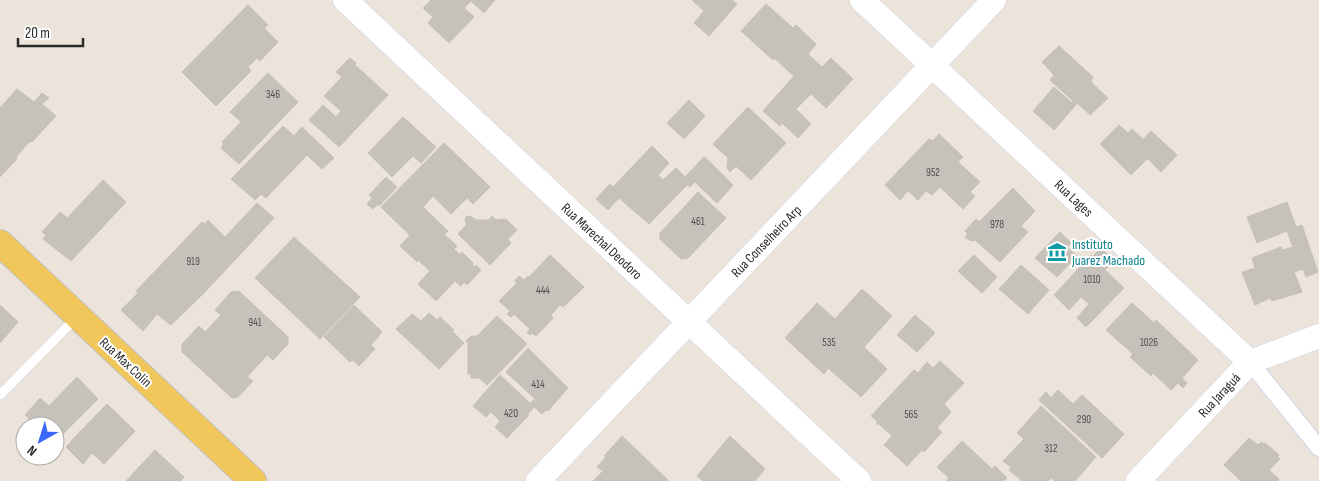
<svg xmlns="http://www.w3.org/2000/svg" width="1319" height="481" font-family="'Sofia Sans Condensed',sans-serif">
<rect width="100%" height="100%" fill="#ece4db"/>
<g fill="#c7c1bb" stroke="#c7c0b5">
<polygon points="431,0 495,0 484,13 471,1 464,8 474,17 449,43 428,23 433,17 423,8"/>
<polygon points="692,0 732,0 737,4 709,36 694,23 704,11"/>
<polygon points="766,4 793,28 796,25 816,44 808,54 822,67 831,58 853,79 826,108 811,94 796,109 811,124 798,138 782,123 780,126 763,111 794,76 774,58 773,60 741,31"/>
<polygon points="248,5 268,25 264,28 278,42 260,61 257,58 248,67 251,71 216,106 182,72"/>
<polygon points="1059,46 1093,77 1091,82 1073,101 1050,80 1054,75 1042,62"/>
<polygon points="350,58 356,63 355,65 388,95 339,147 309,120 323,105 336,117 341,111 324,96 342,77 336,72"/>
<polygon points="268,73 298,102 239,164 221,148 224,144 222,142 241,122 230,112"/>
<polygon points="1091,82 1108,98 1090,115 1077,103 1080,100 1077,97"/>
<polygon points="1054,87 1072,103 1077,97 1080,100 1054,130 1033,111"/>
<polygon points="17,89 34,102 42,93 49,98 42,104 56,116 32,142 30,141 16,157 17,159 0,177 0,108"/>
<polygon points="689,100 705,116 684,139 667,123"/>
<polygon points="748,107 786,143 751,180 736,166 730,172 727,168 728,158 713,144"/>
<polygon points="403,117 436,147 421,163 413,156 392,177 368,153"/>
<polygon points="1119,125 1128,133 1132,129 1146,142 1141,147 1150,156 1131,175 1100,144"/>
<polygon points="283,126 294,136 302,127 334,158 322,169 307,155 266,198 261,194 255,200 231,179"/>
<polygon points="1151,131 1177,155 1161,172 1148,159 1150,156 1141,147 1146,142 1143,140"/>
<polygon points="939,134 963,157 958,162 980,182 970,192 975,196 963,209 940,187 932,195 926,191 918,200 908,191 900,200 885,185 929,139 933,141"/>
<polygon points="444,143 490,187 473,204 467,198 451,214 433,196 423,207 448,231 427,252 381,207"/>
<polygon points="652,146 669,163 658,175 663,180 676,168 685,177 704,157 712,164 690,187 687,185 649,224 619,198 608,210 596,199 610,184 613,187"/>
<polygon points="712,164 733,185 717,203 695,182"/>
<polygon points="386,177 397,187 379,206 378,204 373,209 367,204 372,198 369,195"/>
<polygon points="103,180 126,202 71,261 43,239 46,235 42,232 60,212 67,218"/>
<polygon points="1013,188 1035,211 1021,226 1028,232 1000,262 975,240 971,241 965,237 968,234 965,231 976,219 979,222"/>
<polygon points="698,192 726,218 688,258 681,259 660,239 660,233"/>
<polygon points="1287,202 1296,227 1302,225 1318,272 1306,277 1303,269 1294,272 1302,292 1272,301 1270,298 1255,305 1242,272 1255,268 1252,258 1281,247 1283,250 1293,247 1287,231 1257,243 1247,217"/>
<polygon points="257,203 274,218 204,293 171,325 157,314 143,331 121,310 138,293 136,291 202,222 205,224 208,220 225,237"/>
<polygon points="469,216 477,220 489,220 492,216 496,220 506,219 517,230 508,239 511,243 490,265 458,234 467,224 465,221 466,217"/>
<polygon points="1060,232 1071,243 1067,247 1077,256 1057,277 1035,258"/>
<polygon points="410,235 427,252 417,262 400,246"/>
<polygon points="445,235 457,246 454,249 460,255 462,252 473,263 472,265 475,267 476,265 481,270 467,285 464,282 461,286 455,281 436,301 418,284 430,271 419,261"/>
<polygon points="294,237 360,297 320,339 255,278"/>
<polygon points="1101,248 1114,260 1105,270 1124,288 1086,327 1077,318 1089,304 1081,297 1069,310 1054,295 1091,255 1092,257"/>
<polygon points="550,255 584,287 563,307 560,305 551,315 553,318 536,336 532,333 530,335 527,333 530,329 514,314 511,317 507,314 510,311 499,301 517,283 515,281 519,276 524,280 528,276 529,277"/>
<polygon points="974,255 997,277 982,293 958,271"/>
<polygon points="1021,265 1049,290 1028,314 999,289"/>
<polygon points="862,289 892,316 864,347 887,369 861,397 828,368 824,374 785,338 817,303 835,319"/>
<polygon points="239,291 288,337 288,344 273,360 267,355 247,377 253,381 238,397 232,398 182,352 182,344 199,326 205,332 221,315 215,310 231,292"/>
<polygon points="1132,303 1154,323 1156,320 1198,360 1182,378 1187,383 1183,388 1178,383 1171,390 1153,373 1151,376 1130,357 1133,354 1106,330"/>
<polygon points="0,305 18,322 0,343"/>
<polygon points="354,305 382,332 371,345 375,349 359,366 353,360 350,362 324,337"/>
<polygon points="429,313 437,320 440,317 454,330 452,331 464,343 439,369 396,329 412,314 421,321"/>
<polygon points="915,315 935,333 917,352 897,335"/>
<polygon points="497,316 527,344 487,385 479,378 471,378 471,374 468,374 468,342 466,341 471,336 477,336"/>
<polygon points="528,348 568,388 548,411 546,410 542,414 530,403 535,399 506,372"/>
<polygon points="940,361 964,383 944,404 951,412 937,428 942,432 924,452 922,450 907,466 884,445 892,436 879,424 877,424 877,421 871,416 914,370 918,373 927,362 933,368"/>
<polygon points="500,375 534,407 528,414 529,415 507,438 495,427 500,421 491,412 486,417 473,406"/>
<polygon points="77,377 98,399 57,440 55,438 55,426 38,426 25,415 40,398 49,406"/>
<polygon points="1058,390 1073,404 1082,395 1124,434 1102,458 1039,400 1046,392 1051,398"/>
<polygon points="107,404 135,431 104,464 75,437"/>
<polygon points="1041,406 1096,457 1075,481 1054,481 1051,478 1048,481 1022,481 1009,470 1011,467 1003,461 1024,439 1017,433"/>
<polygon points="622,436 669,481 593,481 603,471 597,467 606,457 604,456"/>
<polygon points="730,436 765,469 755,481 703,481 697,476"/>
<polygon points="75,437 92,453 83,464 66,447"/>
<polygon points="1249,438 1258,445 1261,442 1264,444 1265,443 1279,455 1277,457 1280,459 1269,470 1279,479 1278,481 1241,481 1224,465"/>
<polygon points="962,441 992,469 995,466 1007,478 1004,481 946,481 949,478 937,467"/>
<polygon points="155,450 184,477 181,481 126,481"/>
</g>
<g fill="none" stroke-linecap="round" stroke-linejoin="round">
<g stroke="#d1d5e3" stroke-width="10">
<polyline id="lane" points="0,395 75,319"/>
</g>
<g stroke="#d1d5e3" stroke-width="18">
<polyline id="street" points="1250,362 1319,448"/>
</g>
<g stroke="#d1d5e3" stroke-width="25">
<g id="secondary">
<polyline points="345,0 859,481"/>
<polyline points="862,0 1250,362"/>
<polyline points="538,481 994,0"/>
<polyline points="1138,481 1250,362 1319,336"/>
</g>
</g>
<g stroke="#c3c3c3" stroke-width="28">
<polyline id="primary" points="0,243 253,481"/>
</g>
<use href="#lane" stroke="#fff" stroke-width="9"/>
<use href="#street" stroke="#fff" stroke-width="16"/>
<use href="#secondary" stroke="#fff" stroke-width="24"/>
<use href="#primary" stroke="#f1c65b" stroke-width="26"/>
</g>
<defs>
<g id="museum-bare" transform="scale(1.5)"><path d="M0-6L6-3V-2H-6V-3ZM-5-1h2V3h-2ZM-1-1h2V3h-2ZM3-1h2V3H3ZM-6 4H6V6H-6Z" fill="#0f9aa8" stroke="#fff" stroke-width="2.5" paint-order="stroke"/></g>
</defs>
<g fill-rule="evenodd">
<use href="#museum-bare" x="1057" y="252"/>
</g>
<g text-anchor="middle" stroke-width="4" stroke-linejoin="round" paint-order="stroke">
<g font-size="11" fill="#51504e">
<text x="273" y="98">346</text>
<text x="933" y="176">952</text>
<text x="698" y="225">461</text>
<text x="997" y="228">978</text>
<text x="193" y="265">919</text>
<text x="1092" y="283">1010</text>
<text x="543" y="294">444</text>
<text x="255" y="326">941</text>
<text x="829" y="346">535</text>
<text x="1149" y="346">1026</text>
<text x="538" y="388">414</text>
<text x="511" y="417">420</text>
<text x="911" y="418">565</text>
<text x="1084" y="423">290</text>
<text x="1051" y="452">312</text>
</g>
<g font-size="14" fill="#2a2a2a" stroke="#fff">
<text transform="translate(1074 198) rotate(43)" y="5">Rua Lages</text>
<text transform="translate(602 241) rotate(43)" y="5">Rua Marechal Deodoro</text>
<text transform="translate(766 241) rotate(-46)" y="5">Rua Conselheiro Arp</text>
<text transform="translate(126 362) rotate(43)" y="5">Rua Max Colin</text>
<text transform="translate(1219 395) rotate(-47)" y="5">Rua Jaraguá</text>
</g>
<g font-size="14" fill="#0d838f" stroke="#fff" text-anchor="start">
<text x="1072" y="249">Instituto<tspan x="1072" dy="16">Juarez Machado</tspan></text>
</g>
</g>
<g transform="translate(40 441) rotate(219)"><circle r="24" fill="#ffffff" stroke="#aaaaaa"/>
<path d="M0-4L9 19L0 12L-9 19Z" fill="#3968fb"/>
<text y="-8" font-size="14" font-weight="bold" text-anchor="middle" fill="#2a2a2a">N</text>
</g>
<path d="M18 38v8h65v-8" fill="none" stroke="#2a2a2a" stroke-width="2.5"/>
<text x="25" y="38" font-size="15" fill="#2a2a2a" stroke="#ffffff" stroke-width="4" paint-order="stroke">20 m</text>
</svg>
